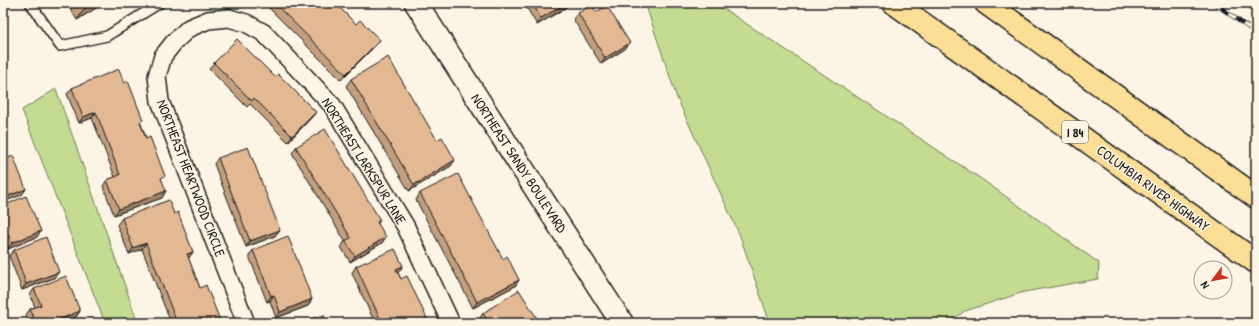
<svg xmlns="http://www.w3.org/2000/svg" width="1259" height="326" font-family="'Patrick Hand',sans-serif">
<rect width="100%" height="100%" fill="#fcf5e5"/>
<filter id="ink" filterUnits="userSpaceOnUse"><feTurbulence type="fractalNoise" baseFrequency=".025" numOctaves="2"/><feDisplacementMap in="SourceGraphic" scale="8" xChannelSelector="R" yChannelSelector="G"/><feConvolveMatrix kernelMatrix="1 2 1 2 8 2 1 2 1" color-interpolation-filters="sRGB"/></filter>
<g filter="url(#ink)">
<g fill="#c4dc92" stroke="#707c57">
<polygon points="645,3 715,3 980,178 1099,263 1098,279 1024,292 965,311 947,323 770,323 740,236 677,98"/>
<polygon points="56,89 138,323 105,323 22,110"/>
</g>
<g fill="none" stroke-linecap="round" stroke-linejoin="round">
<g stroke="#1c1c1c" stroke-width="12">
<polyline id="service" points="30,3 60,46 107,36 160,3"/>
</g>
<g stroke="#1c1c1c" stroke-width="20">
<polyline id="minor" points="246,323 160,101 157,76 163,56 175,41 189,28 208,20 229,18 246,23 264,33 332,105 406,227 451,323"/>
</g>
<g stroke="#1c1c1c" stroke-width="25">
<polyline id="secondary" points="416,3 622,323"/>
</g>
<g stroke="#1c1c1c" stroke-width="25">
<g id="motorway">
<polyline points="894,3 1256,262"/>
<polyline points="986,3 1256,197"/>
</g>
</g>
<use href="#service" stroke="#fcf5e5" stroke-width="9"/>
<use href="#minor" stroke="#fcf5e5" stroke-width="17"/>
<use href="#secondary" stroke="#fcf5e5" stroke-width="22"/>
<use href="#motorway" stroke="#fcde96" stroke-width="22"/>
<g stroke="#1c1c1c" stroke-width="4.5">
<polyline id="rail" points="1214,3 1256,33"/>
</g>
<use href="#rail" stroke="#fcf5e5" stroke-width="3" stroke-dasharray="9" stroke-linecap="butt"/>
</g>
<g fill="#c39f7f" stroke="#1c1c1c">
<polygon points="67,3 104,3 77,20"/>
<polygon points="264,3 335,3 356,24 380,40 375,46 341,80"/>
<polygon points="524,3 568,3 565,8 537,25"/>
<polygon points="596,12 625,49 601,64 573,19 578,13"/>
<polygon points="214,63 275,77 316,112 311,118 288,142 250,104 247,107 209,69"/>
<polygon points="351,79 451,166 409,191 346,86"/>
<polygon points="124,83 141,124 162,181 162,198 114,215 103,186 107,180 115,177 92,118 79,123 67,94 72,88"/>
<polygon points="296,147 380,220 378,223 382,243 350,262 341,247 345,241 292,153"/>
<polygon points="218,158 275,236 246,247 214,164"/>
<polygon points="420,193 503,259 519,280 515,286 473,308 416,200"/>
<polygon points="3,206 37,237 8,249 3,239"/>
<polygon points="174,214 193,252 188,258 200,288 221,323 171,323 142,249 129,254 117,225 122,218"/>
<polygon points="14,250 54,278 22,290 9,256"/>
<polygon points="253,250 312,299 308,306 276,318 270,301 267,302 249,256"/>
<polygon points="356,266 398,273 401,279 429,323 375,323 352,273"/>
<polygon points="34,289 80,311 76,317 62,323 29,323 26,315 30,309 35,307 30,295"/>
<polygon points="483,313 540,323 481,323 479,320"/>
</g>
<g fill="#9f8268" stroke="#1c1c1c">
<polygon points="94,3 104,3 77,20 85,8"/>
<polygon points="567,3 568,3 565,8 537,25 541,18"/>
<polygon points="380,40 375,46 341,80 346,74"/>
<polygon points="630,43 625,49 601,64 605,58"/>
<polygon points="96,112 92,118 79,123 83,117"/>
<polygon points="316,112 311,118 288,142 292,136"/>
<polygon points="455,160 451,166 409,191 414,185"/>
<polygon points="26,189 22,195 3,202 3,198"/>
<polygon points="166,191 162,198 114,215 119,209"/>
<polygon points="280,230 275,236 246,247 250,241"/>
<polygon points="41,231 37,237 8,249 12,243"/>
<polygon points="386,237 382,243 350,262 355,256"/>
<polygon points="146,243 142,249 129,254 133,248"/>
<polygon points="193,252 189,258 182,260 187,254"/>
<polygon points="403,266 398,273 392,276 396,269"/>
<polygon points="59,272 54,278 22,290 26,284"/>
<polygon points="519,280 515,286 473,308 477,302"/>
<polygon points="274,295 270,301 267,302 271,296"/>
<polygon points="312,299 308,306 276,318 280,312"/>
<polygon points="80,311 76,317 62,323 51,323"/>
</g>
<g fill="#e3b994" stroke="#1c1c1c">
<polygon points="82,3 94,3 85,8"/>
<polygon points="274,3 335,3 356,24 360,20 380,40 346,74"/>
<polygon points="532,3 567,3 541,18"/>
<polygon points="592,5 596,12 607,6 630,43 605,58 578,13"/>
<polygon points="237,39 275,77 278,74 316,112 292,136 254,98 252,101 214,63"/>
<polygon points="388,57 437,140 442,137 455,160 414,185 351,79"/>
<polygon points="119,69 124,83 128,81 143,120 140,122 146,139 150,137 165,176 161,178 166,191 119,209 107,180 120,175 96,112 83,117 72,88"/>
<polygon points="325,129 380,220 377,222 386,237 355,256 345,241 351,238 296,147"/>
<polygon points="3,141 6,149 3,150"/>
<polygon points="248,147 280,230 250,241 218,158"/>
<polygon points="13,156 26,189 3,198 3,160"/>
<polygon points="458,174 503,259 507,256 519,280 477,302 420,193"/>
<polygon points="26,196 41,231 12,243 3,224 3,206"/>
<polygon points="169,200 174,214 178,212 193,252 187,254 200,288 206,285 221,323 176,323 177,323 146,243 133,248 122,218"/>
<polygon points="288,236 312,299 280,312 274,295 271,296 253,250"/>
<polygon points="46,237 59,272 26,284 14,250"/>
<polygon points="395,249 403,266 396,269 401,279 407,276 429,323 382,323 356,266"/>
<polygon points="66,276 80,311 51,323 36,323 30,309 41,305 34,289"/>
<polygon points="519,290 540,323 489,323 483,313"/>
<polygon points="324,315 326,323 297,323"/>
<polygon points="82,318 84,323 69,323"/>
</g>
</g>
<g text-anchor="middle" stroke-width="3" stroke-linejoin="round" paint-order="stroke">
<rect fill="#fcf5e5" stroke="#5f5d58" stroke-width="1" x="1062" y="121" width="26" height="22" rx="3"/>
<g font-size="13" font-weight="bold" fill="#1c1c1c">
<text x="1075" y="137">I 84</text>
</g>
<g font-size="14" fill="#1c1c1c" stroke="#fcf5e5">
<text transform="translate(364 161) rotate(58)" y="5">NORTHEAST LARKSPUR LANE</text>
<text transform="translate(519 163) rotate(57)" y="5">NORTHEAST SANDY BOULEVARD</text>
<text transform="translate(191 178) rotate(69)" y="5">NORTHEAST HEARTWOOD CIRCLE</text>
<text transform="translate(1153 188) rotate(36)" y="5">COLUMBIA RIVER HIGHWAY</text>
</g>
</g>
<rect width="1259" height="326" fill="none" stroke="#fcf5e5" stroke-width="16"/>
<rect x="8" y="8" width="1243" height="310" fill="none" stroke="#1c1c1c" stroke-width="1.5" filter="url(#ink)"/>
<g transform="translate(1213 280) rotate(238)"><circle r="19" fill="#fcf5e5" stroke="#a29e95"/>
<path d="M0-3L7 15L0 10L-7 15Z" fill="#c8321e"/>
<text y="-6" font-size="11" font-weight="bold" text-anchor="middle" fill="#1c1c1c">N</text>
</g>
</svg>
